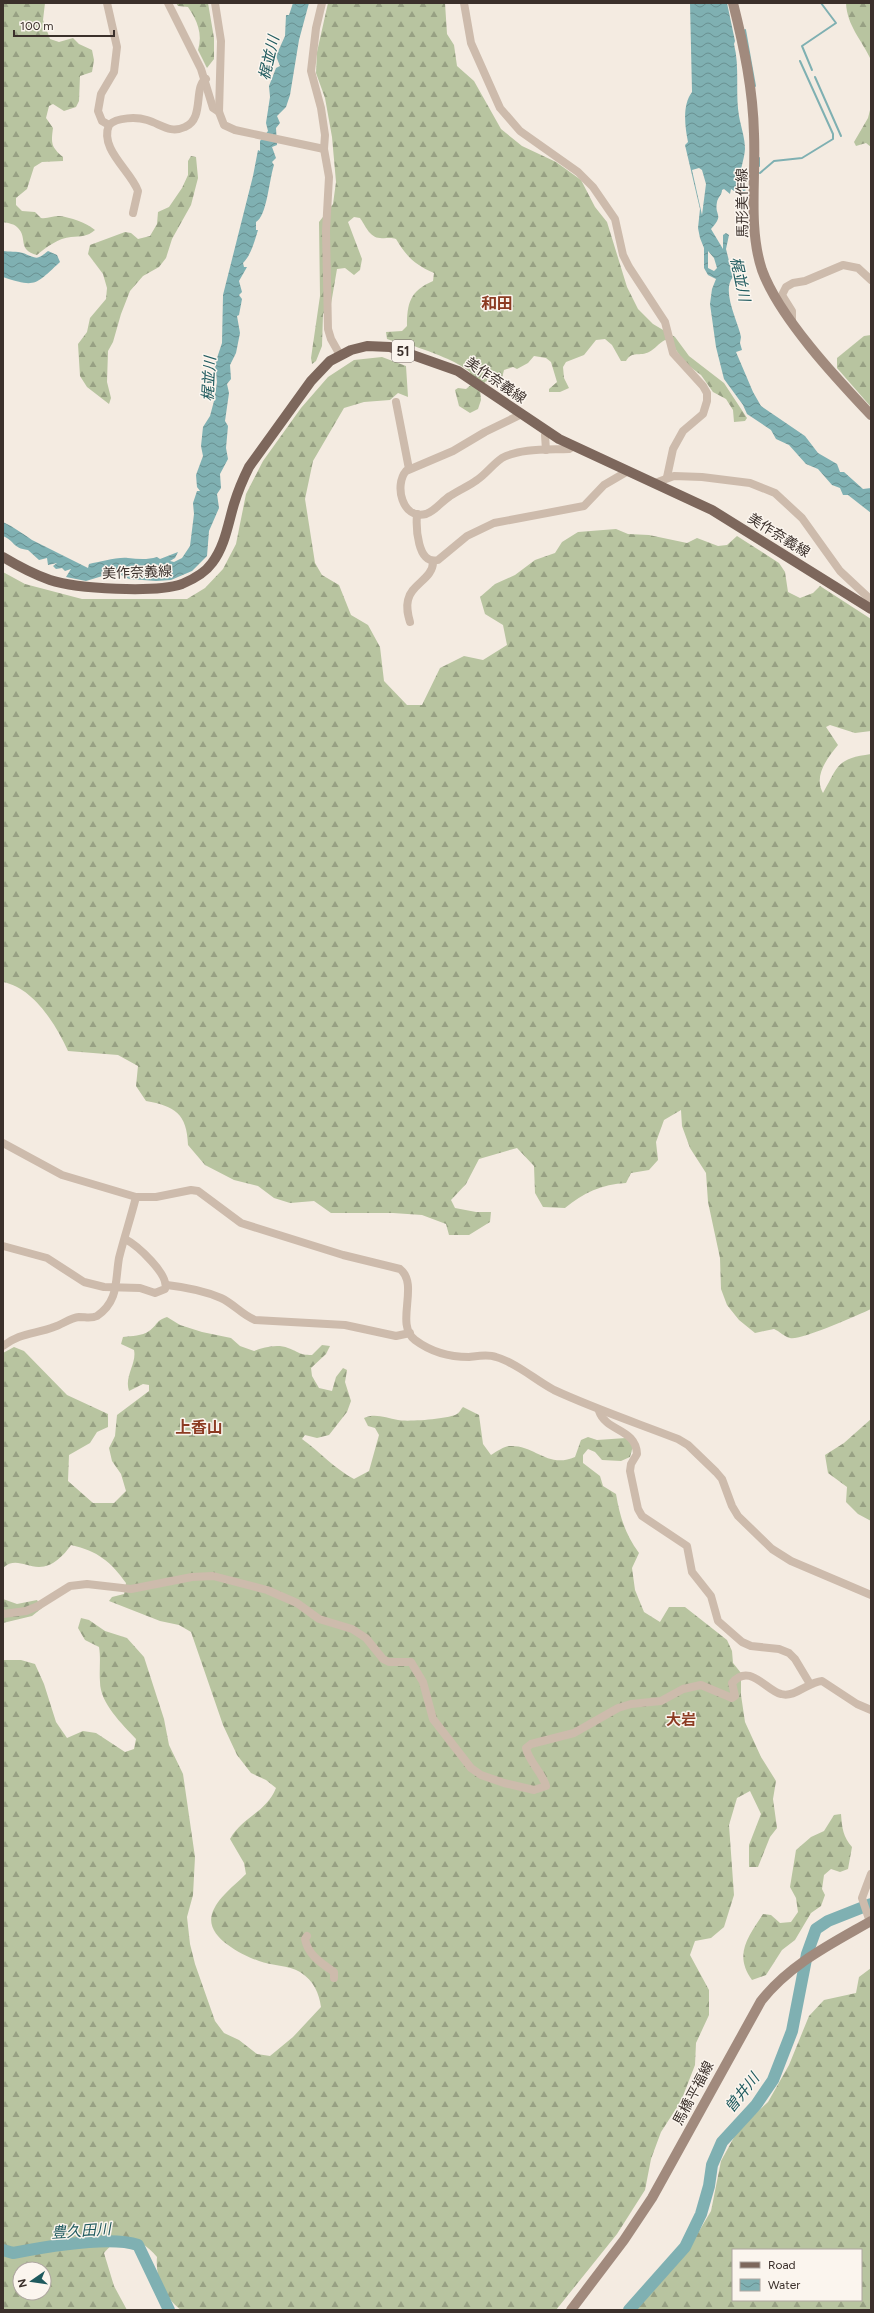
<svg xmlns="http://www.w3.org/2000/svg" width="874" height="2313" font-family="Figtree,'Noto Sans JP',sans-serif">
<defs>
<pattern id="forest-firs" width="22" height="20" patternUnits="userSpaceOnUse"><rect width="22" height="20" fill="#b8c4a0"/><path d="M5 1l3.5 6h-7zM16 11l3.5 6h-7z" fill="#97a083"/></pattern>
<pattern id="water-waves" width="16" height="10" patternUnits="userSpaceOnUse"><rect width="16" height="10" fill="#7fb0b2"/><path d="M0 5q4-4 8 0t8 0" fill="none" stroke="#699091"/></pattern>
</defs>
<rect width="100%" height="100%" fill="#f4ebe1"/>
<g fill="url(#forest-firs)" fill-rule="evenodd">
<path d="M 3,3 L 45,3 L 43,20 L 50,39 L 59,42 L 73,38 L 79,44 L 92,50 L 94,60 L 92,72 L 80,76 L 79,101 L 76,107 L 64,111 L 53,104 L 49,106 L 46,118 L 53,128 C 51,143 51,147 63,157 L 63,161 L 42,162 L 34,167 L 27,189 L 16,198 L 16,205 L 22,211 L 35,212 L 41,218 C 47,219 53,216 59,216 C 70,217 87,223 95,230 C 87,237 81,236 71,237 C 59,238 46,247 37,255 C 17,250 28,238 18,228 C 15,224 8,223 3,222 Z"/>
<path d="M 176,3 L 208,3 L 214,38 L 214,59 L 207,68 L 198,50 C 203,34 197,20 188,7 L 178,6 Z"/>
<path d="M 328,3 L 445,3 L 447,34 L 454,45 L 457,66 L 474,81 L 501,129 L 522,146 L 556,162 L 581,180 L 595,207 L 607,222 L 627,287 L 638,309 L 653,324 L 675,337 L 689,356 L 724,383 L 747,418 L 745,421 L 734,422 L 733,410 L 726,399 L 713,392 L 701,375 L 685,363 L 676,350 L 673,342 L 665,340 C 659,343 655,349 649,352 C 640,357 632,350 626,361 L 621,361 L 612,345 L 605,339 L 596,340 L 584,355 L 566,362 L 563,367 L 564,378 L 569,388 L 560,392 L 549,392 L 549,389 L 557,382 L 551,362 L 546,358 L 534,356 L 528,363 L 517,369 L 513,367 L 504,370 L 502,378 L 505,387 L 500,389 L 486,381 L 480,389 L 481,400 L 478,409 L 470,413 L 459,406 L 455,390 L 458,388 L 466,389 L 472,384 L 470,372 C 457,361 431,352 414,346 C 405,343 397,343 387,339 L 386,332 L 402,331 L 407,326 C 407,303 410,291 433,281 L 434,273 C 415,265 406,256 396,239 C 390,237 386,239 380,238 C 370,238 365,225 360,218 L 354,217 L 348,222 L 362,259 L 360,270 L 354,275 L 345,268 L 337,269 L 331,304 L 323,314 L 322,346 L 316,361 L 312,364 L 311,358 L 320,296 L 319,222 L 333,204 L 336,182 L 332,137 L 325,98 L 316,73 L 317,52 Z"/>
<path d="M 846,3 L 871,3 L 871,60 C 862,40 847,26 846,3 Z"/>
<polygon points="871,106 871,147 866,143 856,146 854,142 868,118"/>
<polygon points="191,156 196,157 198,178 191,205 172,239 166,258 159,267 143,276 130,291 121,314 113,342 108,351 107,382 111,398 109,404 87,387 80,376 78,344 87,332 90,318 106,299 107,288 103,274 88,254 90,245 125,232 131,233 138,239 150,236 157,224 158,212 169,207 182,188 188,175 188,161"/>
<polygon points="871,335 871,407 837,368 837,358 864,336"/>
<path d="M 382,357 L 406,366 L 408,397 L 398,393 L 390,400 L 364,402 L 344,408 L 313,461 L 305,499 L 315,563 L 322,575 L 339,585 L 351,615 L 368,625 L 380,647 L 384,681 L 407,705 L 422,705 L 440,668 L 464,656 L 483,660 L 507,645 L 503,625 L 485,614 L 480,597 L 495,584 L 515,575 L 535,560 L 555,553 L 562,542 L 578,532 L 616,529 L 628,534 L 649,535 L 687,543 L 697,538 L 718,546 L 727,545 L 737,536 L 779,563 L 785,572 L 788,592 L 800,598 L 813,593 L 820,586 L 871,619 L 871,731 L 855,733 L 830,725 L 826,727 L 838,745 C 828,757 813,776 823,793 C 839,765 836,759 871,754 L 871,1309 C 858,1315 800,1341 790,1338 C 785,1337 779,1331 774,1329 L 755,1333 L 739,1320 L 727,1305 L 721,1289 L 720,1258 L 708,1202 L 706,1173 L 690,1148 L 682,1126 L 681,1110 L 664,1120 L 656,1142 L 658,1160 L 649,1170 L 631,1173 L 626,1183 C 602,1184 583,1193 565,1208 L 543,1207 L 535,1193 L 534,1166 L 517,1148 L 479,1159 L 466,1184 L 451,1200 L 455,1208 L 476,1212 L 491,1212 L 490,1222 L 469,1235 L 449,1235 L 446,1224 L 422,1215 L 393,1213 L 331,1213 L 314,1201 L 290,1203 L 274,1198 L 258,1186 L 234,1180 L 205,1165 L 188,1145 C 187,1114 175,1106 146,1101 L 136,1086 L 138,1066 L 118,1055 L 68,1051 C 56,1025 34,988 3,982 L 3,572 L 25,584 L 82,599 L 187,599 L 205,588 L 223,569 L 236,544 L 246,494 L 263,461 L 301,408 L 328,377 L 354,360 Z"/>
<path d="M 167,1317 L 180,1325 L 202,1332 L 231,1338 L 240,1346 L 254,1351 C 264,1347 278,1344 288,1348 C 300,1352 298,1355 312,1355 L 322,1345 L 330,1346 L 326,1354 L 311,1368 L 312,1376 L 319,1388 L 332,1391 L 336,1377 L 343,1368 L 347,1370 L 345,1382 L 351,1401 L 347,1412 L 329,1435 L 317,1438 L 305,1435 L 302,1439 C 320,1452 335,1469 354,1479 L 369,1471 L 379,1435 L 375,1428 L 368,1426 L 364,1418 C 375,1413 386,1418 398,1420 C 407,1422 449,1419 457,1414 C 459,1413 461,1409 463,1407 L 479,1415 L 483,1444 L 491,1455 C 496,1452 504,1446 510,1446 C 535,1445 548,1469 575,1457 L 581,1440 L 588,1437 L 597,1440 L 626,1438 L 633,1446 L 630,1457 L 621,1461 L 602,1460 L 595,1452 L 588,1449 L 583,1455 L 583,1463 L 600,1476 L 603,1486 L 616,1494 C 620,1517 625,1534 639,1553 L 632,1568 L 635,1590 L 644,1612 L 660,1622 L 669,1607 L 685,1607 L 727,1640 L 732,1651 L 733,1663 L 741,1673 L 741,1695 L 745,1722 L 761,1757 L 776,1781 L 773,1799 L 777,1828 L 770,1837 L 758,1867 L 749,1867 L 749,1845 L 761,1814 L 750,1791 L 737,1798 L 729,1825 L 734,1895 L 724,1927 L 711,1938 L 695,1941 L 690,1955 L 709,1990 L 709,2015 L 696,2043 L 695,2065 L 681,2101 L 661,2132 L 651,2159 L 645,2190 L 617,2234 L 556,2310 L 181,2310 C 164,2297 155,2277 157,2257 C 139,2237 123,2230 104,2253 L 114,2286 L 127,2310 L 3,2310 L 3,1660 L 21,1660 L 35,1664 L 44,1684 L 56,1722 L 67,1738 L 83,1731 L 96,1733 L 125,1752 L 134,1749 L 136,1739 C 122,1724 100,1703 100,1682 C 99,1670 101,1659 99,1647 L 85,1640 L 78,1628 L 81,1618 L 89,1620 L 105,1631 L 127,1638 L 144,1657 L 164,1719 L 169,1745 L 183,1774 L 195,1857 L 193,1895 L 187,1917 L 190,1944 L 195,1964 L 215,2021 L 224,2033 L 239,2040 L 257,2054 L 270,2056 L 293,2037 L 321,2007 C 319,1993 314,1981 300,1972 C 289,1965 271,1966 259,1961 C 242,1955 205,1937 212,1914 C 217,1898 235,1885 246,1874 L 244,1863 L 230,1839 C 243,1816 266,1813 276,1788 L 266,1780 L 251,1773 L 237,1755 L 223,1725 L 191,1632 L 179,1625 L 160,1621 L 109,1601 L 112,1597 L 124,1594 L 126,1583 C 111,1562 98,1551 71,1545 C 64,1555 53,1567 39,1567 C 25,1567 15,1557 3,1568 L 3,1353 L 14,1347 L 24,1351 L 67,1395 L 108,1414 L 108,1427 L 97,1432 L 90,1443 L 69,1455 L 68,1481 L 93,1503 L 114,1503 L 126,1491 L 121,1474 L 112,1461 L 109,1448 L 115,1436 L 117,1415 L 149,1391 L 149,1385 L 143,1384 L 129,1391 C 124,1376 137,1364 134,1350 L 121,1344 L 123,1337 C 132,1336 142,1336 149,1331 C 158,1325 155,1321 167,1317 ZM 20,2269 L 44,2269 L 44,2293 L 20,2293 Z"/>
<polygon points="871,1419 871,1521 858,1514 846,1502 847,1487 828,1473 825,1455 844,1443"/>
<polygon points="3,1599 17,1604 37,1600 42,1608 32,1616 3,1623"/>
<path d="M 841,1814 C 842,1828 843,1837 852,1847 L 848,1869 L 840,1872 L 831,1869 L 824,1875 L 822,1889 L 825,1895 L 821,1906 L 811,1913 L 795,1940 L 782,1950 L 766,1975 L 752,1980 C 733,1954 749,1936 763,1914 L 771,1915 L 780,1923 L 791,1922 L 798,1912 L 796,1898 L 790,1887 L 796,1850 L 811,1837 L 824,1831 L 834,1815 Z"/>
<path d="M 871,1968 L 871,2310 L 635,2310 L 692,2243 L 711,2211 L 721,2161 L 738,2130 L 768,2102 L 789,2065 L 809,2016 L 824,2000 L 856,1993 L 859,1977 ZM 733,2250 L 861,2250 L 861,2300 L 733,2300 Z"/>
</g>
<g fill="url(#water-waves)" fill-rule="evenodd">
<path d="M 293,3 L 309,3 L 299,40 L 290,95 L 286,107 L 277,116 L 280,123 L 276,128 L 277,145 L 272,147 L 276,158 L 272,162 L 274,165 C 269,180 267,216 256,222 L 256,230 L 258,230 C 254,243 251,255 243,263 L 244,267 L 247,267 L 239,281 L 242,292 L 239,295 L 242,299 L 239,315 L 237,316 L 240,333 L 236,353 L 230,365 L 231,379 L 227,384 L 229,393 L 225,421 L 228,426 L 226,448 L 228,459 L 220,474 L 221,488 L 217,494 L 219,508 L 209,531 L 207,556 L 192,571 L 171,580 L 156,581 L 129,579 L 121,575 L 109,574 L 86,581 L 66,577 L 71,569 L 65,571 L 62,568 L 56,569 L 53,566 L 57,563 L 48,565 L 47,558 L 39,560 L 28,550 C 12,548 15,541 3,536 L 3,522 C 14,527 23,534 32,540 L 88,568 L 89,564 C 100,562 116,557 128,558 C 138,559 147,560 157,557 L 160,559 L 178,552 L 175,558 L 170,561 L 174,562 L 182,558 L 190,546 L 194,514 L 193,503 L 197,491 L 200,491 L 197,487 L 196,475 L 203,456 L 201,446 L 203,427 L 210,416 L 214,401 L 217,382 L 215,364 L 222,343 L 223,295 L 253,176 L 258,150 L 260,151 L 260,141 L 268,131 L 266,123 L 270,97 L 269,86 L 276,68 L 280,66 L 276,56 L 285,36 L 286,15 L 289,15 Z"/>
<path d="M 690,3 L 727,3 L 735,41 L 734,44 C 740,68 735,92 739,116 C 741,127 745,138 745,149 C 744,162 738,174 740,185 L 746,190 L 739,194 L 731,189 L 730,194 L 724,189 L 722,190 C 722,195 718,197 717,202 C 714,217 725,213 711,229 L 723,249 L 723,235 L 726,233 L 729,235 L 726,249 L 733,277 C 721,291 738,321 741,337 L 740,343 L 742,350 L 736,352 L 753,392 L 761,406 L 805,436 L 818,453 L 837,464 L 840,472 L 844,472 L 863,489 L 871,488 L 871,513 L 848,495 L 843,495 L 840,488 L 832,485 L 818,469 L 806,464 L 789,445 L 776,439 L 771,430 L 747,414 L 743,405 L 724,379 L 716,347 L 710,304 L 712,289 L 716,279 L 708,275 L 704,268 L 704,248 L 700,238 L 698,228 L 700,209 L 685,145 L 688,142 C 685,127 682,105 692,92 ZM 699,168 L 702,170 L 706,184 L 702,215 L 692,170 ZM 708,251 L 714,258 L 717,268 L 714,271 L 708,268 Z"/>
<path d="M 3,251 C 9,252 17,251 23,253 C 36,258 36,261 48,251 L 57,255 L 60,262 C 35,285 36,288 3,277 Z"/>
</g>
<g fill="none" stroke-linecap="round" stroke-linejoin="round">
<g stroke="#7fb0b2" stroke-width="2">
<polyline points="745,30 755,86"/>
<polyline points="812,70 802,46 836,23 821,3"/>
<polyline points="815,77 841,136"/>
<polyline points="759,158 759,166"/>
<polyline points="760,173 774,161 802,158 833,139 833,134 800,61"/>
</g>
<g stroke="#7fb0b2" stroke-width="12">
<path d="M 3,2250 L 13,2253 C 44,2247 109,2235 138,2245 L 169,2310"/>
<polyline points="629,2310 685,2247 701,2214 709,2186 712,2165 722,2142 756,2105 773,2080 792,2031 807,1954 816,1929 828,1921 871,1904"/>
</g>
<g stroke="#cdbbac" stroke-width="8">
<polyline points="107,3 117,47 114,72 101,94 98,111 102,121 109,125"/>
<polyline points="168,3 201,69 213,108 219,112"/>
<polyline points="215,3 221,41 219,112 224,125 235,130 324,149"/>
<polyline points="322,3 316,28 311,71 321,108 325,135 324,149 329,177 326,231 328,329 331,339 340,355"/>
<polyline points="464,3 471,43 500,108 520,131 578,172 593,187 615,219 623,255 629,267 665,322 673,353 703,386 707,393 707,401 703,414 683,431 673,449 667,477"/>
<path d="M 133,213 L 138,191 C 131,171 99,149 109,125 C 117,117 137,117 147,120 C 161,124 170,134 185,127 C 205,119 193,86 206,79"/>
<polyline points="792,322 792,311 782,295 786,287 793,283 805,281 843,265 858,268 871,280"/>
<polyline points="396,402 409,469"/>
<path d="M 522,414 L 485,432 L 453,451 L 406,471 C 394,485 402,520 426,514 C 435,511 442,501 450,496 C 459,490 469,486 477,480 C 486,474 493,464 502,458 C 521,448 548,450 569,449 L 574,446"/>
<polyline points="546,450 545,435 547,431"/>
<polyline points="655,483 674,476 702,477 750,483 775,493 802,518 840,571 871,600"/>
<path d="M 417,514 C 416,526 417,566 438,560 L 467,536 L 494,523 L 584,506 L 604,485 L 628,471"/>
<path d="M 410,622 C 408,615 406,608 408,600 C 411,584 433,579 433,562"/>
<path d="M 3,1143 L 62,1175 L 136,1197 L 156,1197 L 191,1190 L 198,1191 L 241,1223 L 343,1255 L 400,1269 C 420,1285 394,1324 415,1340 C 431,1352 450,1357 469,1357 C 478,1356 488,1354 496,1357 C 517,1363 535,1380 554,1390 C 595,1409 637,1423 678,1439 L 688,1445 L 716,1472 L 722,1479 L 732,1506 L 738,1516 L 772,1549 L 791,1561 L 871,1595"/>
<path d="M 3,1246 L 47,1258 L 84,1282 L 104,1287 L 140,1288 L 155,1293 L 165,1289 C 170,1275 137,1245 125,1239"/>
<path d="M 167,1285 C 184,1287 205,1291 221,1298 C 234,1304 242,1315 255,1320 L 345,1325 L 396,1336 L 410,1333"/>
<path d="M 3,1346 C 19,1333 36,1334 54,1327 C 63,1324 70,1318 79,1317 C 86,1317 91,1319 97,1316 C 119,1301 115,1281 119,1258 C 124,1238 131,1217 136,1197"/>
<path d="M 599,1411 C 606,1432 636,1428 637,1454 L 631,1464 L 630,1471 L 638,1509 L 642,1516 L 687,1546 L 692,1572 L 711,1596 L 718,1621 L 742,1642 L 751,1646 L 779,1649 L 789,1653 L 795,1659 L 810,1684"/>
<path d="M 3,1614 L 26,1611 L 38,1606 L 70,1586 L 87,1584 L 131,1589 L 192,1577 L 213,1576 L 267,1590 L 297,1603 L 319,1619 L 352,1629 L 366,1638 L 383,1659 L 389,1662 L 411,1662 L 423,1682 L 433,1719 L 471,1768 L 481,1775 L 504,1783 L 534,1790 L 546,1786 C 542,1772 529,1762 526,1748 L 531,1744 L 574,1733 L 618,1708 L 631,1704 L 661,1701 L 683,1689 L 701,1685 L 732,1698 L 735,1696 L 732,1683 C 750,1662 766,1691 781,1694 C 795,1698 808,1682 822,1681 L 857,1704 L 871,1710"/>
<polyline points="870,1922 862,1898 871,1874"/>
<path d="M 307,1936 L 305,1939 C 308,1955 321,1963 334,1972 L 334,1978"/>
</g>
<g stroke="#a18a7d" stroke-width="10">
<path d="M 733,3 C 744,47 753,89 754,134 C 756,178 748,228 762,270 C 779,317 836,378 871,415"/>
<path d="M 571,2310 L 624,2240 L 652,2198 L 761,2001 C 790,1964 831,1944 871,1921"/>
</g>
<path stroke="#7d675c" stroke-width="10" d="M 3,557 C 18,566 33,574 50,580 C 77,589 156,593 182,584 C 194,579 205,573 212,563 C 225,546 228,524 234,504 C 238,491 243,479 249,467 L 311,381 L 330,361 L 351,350 L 367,346 L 390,347 L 458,371 L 559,439 L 712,510 L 871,609"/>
</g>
<g text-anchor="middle" stroke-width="3" stroke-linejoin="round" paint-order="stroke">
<rect fill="#fbf5ee" stroke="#756b66" stroke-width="1" x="392" y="340" width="22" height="22" rx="3"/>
<g font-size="13" font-weight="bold" fill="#3b302b">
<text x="403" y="356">51</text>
</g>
<g font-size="14" fill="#3b302b" stroke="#fbf5ee">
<text transform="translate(742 203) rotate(-91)" y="5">馬形美作線</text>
<text transform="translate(496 380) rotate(34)" y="5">美作奈義線</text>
<text transform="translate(779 535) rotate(32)" y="5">美作奈義線</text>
<text transform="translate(137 572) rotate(-2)" y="5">美作奈義線</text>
<text transform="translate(693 2093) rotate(-62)" y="5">馬橋平福線</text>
</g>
<g font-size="15" font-style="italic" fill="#1f5a5e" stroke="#fbf5ee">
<text transform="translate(269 58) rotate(-77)" y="5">梶並川</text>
<text transform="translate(740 279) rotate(78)" y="5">梶並川</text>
<text transform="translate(209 379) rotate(-87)" y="5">梶並川</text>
<text transform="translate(742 2093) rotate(-52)" y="5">曽井川</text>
<text transform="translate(81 2231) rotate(-4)" y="5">豊久田川</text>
</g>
<g font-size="15" font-weight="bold" fill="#8c3b22" stroke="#fbf5ee">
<text x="681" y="1725">大岩</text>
</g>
<g font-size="16" font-weight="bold" fill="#8c3b22" stroke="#fbf5ee">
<text x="497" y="309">和田</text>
<text x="199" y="1433">上香山</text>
</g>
</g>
<rect width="874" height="2313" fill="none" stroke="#3b302b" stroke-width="8"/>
<rect x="732" y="2249" width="130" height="52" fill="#fbf5ee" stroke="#aea6a0"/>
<rect x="740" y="2262" width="20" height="6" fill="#7d675c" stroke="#aea6a0"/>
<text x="768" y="2269" font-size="12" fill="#3b302b">Road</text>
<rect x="740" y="2279" width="20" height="12" fill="url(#water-waves)" stroke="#aea6a0"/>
<text x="768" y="2289" font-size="12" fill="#3b302b">Water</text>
<g transform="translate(32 2281) rotate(257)"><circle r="19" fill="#fbf5ee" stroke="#aea6a0"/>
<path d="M0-3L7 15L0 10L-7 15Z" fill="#1f5a5e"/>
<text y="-6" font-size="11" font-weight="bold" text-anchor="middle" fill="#3b302b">N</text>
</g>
<path d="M14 30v6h100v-6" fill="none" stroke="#3b302b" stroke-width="2"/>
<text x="20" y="30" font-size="12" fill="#3b302b" stroke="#fbf5ee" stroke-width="3" paint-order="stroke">100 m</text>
</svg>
